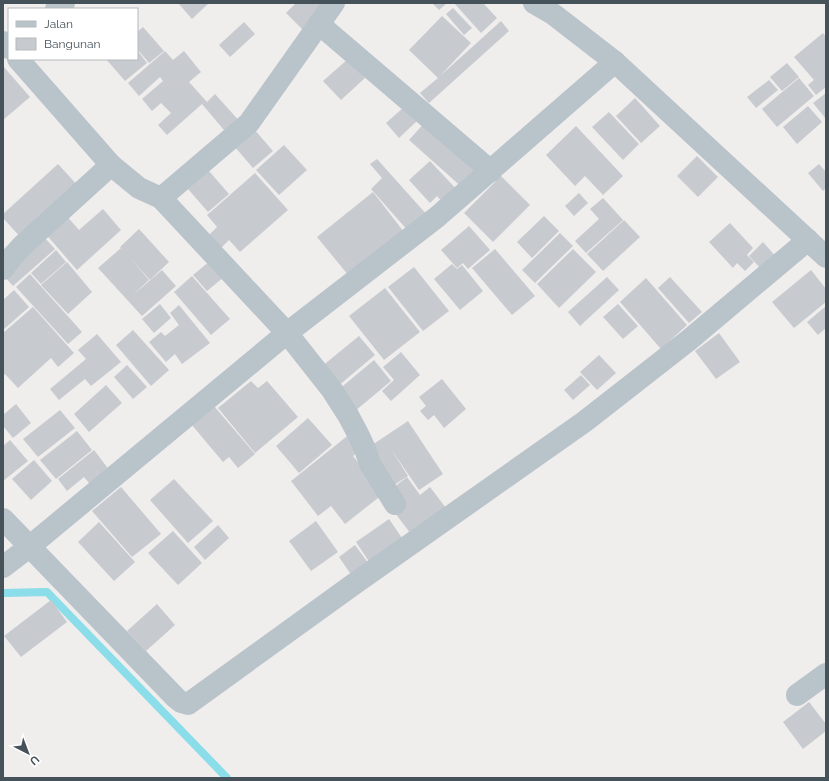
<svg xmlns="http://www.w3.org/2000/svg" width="829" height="781" font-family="Raleway,sans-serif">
<rect width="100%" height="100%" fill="#f0eded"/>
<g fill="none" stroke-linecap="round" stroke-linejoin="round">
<polyline stroke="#8adde9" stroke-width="8" points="3,593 47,592 227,778"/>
</g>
<g fill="#c7cbd0">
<polygon points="178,3 209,3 192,19"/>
<polygon points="296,3 329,3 305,32 286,13"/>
<polygon points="432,3 447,3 439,10"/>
<polygon points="454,3 483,3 497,18 481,33"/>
<polygon points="453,8 472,28 464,35 446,14"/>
<polygon points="442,16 471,43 440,76 501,21 509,31 429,103 420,93 438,78 409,50"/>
<polygon points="244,22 255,34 230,57 219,45"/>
<polygon points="143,27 164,51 149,63 137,49 137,32"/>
<polygon points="823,33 826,37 826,87 816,95 808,85 814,80 794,57"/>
<polygon points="137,50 147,63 125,81 106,59 137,59"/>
<polygon points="165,51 173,60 184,51 201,72 189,82 207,102 215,94 242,124 229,136 202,104 167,135 158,125 171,113 161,103 152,111 142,99 163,81 160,77 139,96 128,83"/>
<polygon points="348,59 365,78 341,100 323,81"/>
<polygon points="787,63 799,77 782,91 770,77"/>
<polygon points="3,66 30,97 3,120"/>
<polygon points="799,78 814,96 777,127 762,109"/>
<polygon points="769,80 778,90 756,108 747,97"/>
<polygon points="826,93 826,119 813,103"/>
<polygon points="635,98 660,126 641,143 616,116"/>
<polygon points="808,106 822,122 797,144 783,127"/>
<polygon points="404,107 417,121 399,138 386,123"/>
<polygon points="609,112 639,144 623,160 592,127"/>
<polygon points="427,120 482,169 464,189 409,140"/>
<polygon points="576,126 623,176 603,195 585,176 575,186 546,155"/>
<polygon points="254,129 273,151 253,168 234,146"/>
<polygon points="284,145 307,170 279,195 256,170"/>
<polygon points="697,156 718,177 698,197 677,176"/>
<polygon points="377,159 428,216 410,233 371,189 382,178 370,164"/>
<polygon points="430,161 459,192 445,205 437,196 430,203 409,180"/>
<polygon points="58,164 80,188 23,240 3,218 3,214"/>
<polygon points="819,164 826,172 826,188 823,191 808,173"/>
<polygon points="209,171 229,194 208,212 188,189"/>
<polygon points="255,173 288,210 240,252 229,240 221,248 209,235 217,227 207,215"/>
<polygon points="501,176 530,205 493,242 464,213"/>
<polygon points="373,192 404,232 349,276 317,237"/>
<polygon points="579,193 588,203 574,216 565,206"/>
<polygon points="603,198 623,220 586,253 575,241 599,219 590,209"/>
<polygon points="103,209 121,230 77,270 44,232 65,214 79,230"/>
<polygon points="544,216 559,231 532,258 517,242"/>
<polygon points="624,220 640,237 603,271 587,254"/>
<polygon points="730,223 753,248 747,255 754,262 745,271 737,263 733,268 709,242"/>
<polygon points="469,226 490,250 468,269 463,263 457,268 441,250"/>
<polygon points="139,229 169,262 150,280 130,258 149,280 132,296 162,270 176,286 142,316 98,268 121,248 120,247"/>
<polygon points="560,233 573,246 535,283 522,270"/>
<polygon points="43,236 55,249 13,286 3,275"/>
<polygon points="763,242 778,259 764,272 749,256"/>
<polygon points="495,249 535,296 512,315 472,268"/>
<polygon points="573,249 596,272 559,308 537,284"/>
<polygon points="56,250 66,262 41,284 31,273"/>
<polygon points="210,261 224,277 207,291 193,275"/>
<polygon points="67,262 92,292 68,314 41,285"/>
<polygon points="452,264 457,269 462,265 483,291 460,310 434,279"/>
<polygon points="414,267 449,311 423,331 388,287"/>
<polygon points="811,270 826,289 826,302 794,328 772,302"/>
<polygon points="30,274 82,332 68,344 16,287"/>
<polygon points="192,276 230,319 211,335 174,292"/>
<polygon points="607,277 619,290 580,326 568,312"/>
<polygon points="670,277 702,312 689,323 658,288"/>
<polygon points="646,278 687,325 661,349 620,302"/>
<polygon points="385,288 420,332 384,360 349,316"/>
<polygon points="14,290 29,307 3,330 3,300"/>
<polygon points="160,304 171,318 154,333 142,319"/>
<polygon points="618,304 638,326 623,339 603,317"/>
<polygon points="179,305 210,343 182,364 175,354 166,362 149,342 161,332 165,336 179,325 170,313"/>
<polygon points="826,306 826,328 818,335 807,322"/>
<polygon points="33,307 74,353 58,367 51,358 18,388 5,374 3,376 3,333"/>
<polygon points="133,330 169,370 151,386 116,345"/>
<polygon points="719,333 740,362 716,379 695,351"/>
<polygon points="97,334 121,362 91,386 85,379 59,400 50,389 86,359 78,350"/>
<polygon points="359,336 375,355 337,387 321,367"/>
<polygon points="401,352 420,375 391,401 382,391 394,380 383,367"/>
<polygon points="599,355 616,373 597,390 580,372"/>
<polygon points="374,360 391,381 355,411 338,390"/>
<polygon points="127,365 147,387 133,399 114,377"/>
<polygon points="581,375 590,385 573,400 564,390"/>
<polygon points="442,379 466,409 444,428 434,415 428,420 420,411 426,406 419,397"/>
<polygon points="251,381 258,388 267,381 298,417 255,453 218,408"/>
<polygon points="106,385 122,403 89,432 74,414"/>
<polygon points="208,399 255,454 238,468 229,457 223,462 186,418"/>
<polygon points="16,404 31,423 13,438 3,426 3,415"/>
<polygon points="60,410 75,428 38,457 23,439"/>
<polygon points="308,418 332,445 299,473 276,446"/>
<polygon points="408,421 443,474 419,490 391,449 408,476 391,487 366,449"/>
<polygon points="77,431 92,450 56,479 40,460"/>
<polygon points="351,433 363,448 353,456 383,494 345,524 331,506 318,516 291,481"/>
<polygon points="10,440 28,461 3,481 3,446"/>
<polygon points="94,450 113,475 95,490 84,477 67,491 58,479"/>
<polygon points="34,460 52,481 31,500 12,479"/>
<polygon points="407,477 420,495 430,487 446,508 411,534 395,513 389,491"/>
<polygon points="174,479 213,521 188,543 150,500"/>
<polygon points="121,487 161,534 132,557 92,511"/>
<polygon points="389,519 404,541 370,563 356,542"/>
<polygon points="316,521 338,552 311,571 289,541"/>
<polygon points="99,522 135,562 114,581 78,542"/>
<polygon points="218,525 229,538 205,560 194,547"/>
<polygon points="173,531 202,563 178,585 148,553"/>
<polygon points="355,545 369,564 352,576 339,557"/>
<polygon points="51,600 67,622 21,657 4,636"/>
<polygon points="157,604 175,625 146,651 127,631"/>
<polygon points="809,702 826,724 826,731 803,749 783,722"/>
</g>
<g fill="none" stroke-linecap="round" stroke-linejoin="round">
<g stroke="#b9c3ca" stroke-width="22">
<polyline points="534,3 553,14 615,62 826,257"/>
<polyline points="56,9 64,3"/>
<polyline points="319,24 491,171"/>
<polyline points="3,42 9,48"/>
<polyline points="18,59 111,165 139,188 161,198 287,333 332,390 348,415 358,434 365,449 370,464 395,504"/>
<polyline points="161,198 249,123 334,3"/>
<polyline points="3,269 11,258 22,246 111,165"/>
<polyline points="3,519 176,698 181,702 188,704 354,584 584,422 689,340 808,240"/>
<polyline points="3,567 29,547 287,333 437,217 615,62"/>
<polyline points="797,695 826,674"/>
</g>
</g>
<rect width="829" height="781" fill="none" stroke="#46525a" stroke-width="8"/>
<rect x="8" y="8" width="130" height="52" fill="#ffffff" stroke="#b5babd"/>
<rect x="16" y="21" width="20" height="6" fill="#b9c3ca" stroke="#b5babd"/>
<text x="44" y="28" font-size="12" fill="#46525a">Jalan</text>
<rect x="16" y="38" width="20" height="12" fill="#c7cbd0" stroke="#b5babd"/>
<text x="44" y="48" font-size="12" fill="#46525a">Bangunan</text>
<g transform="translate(28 753) rotate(138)" stroke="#ffffff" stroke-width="3" paint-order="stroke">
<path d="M0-3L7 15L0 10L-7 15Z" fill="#46525a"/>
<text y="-6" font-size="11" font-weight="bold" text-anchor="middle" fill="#46525a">U</text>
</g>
</svg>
